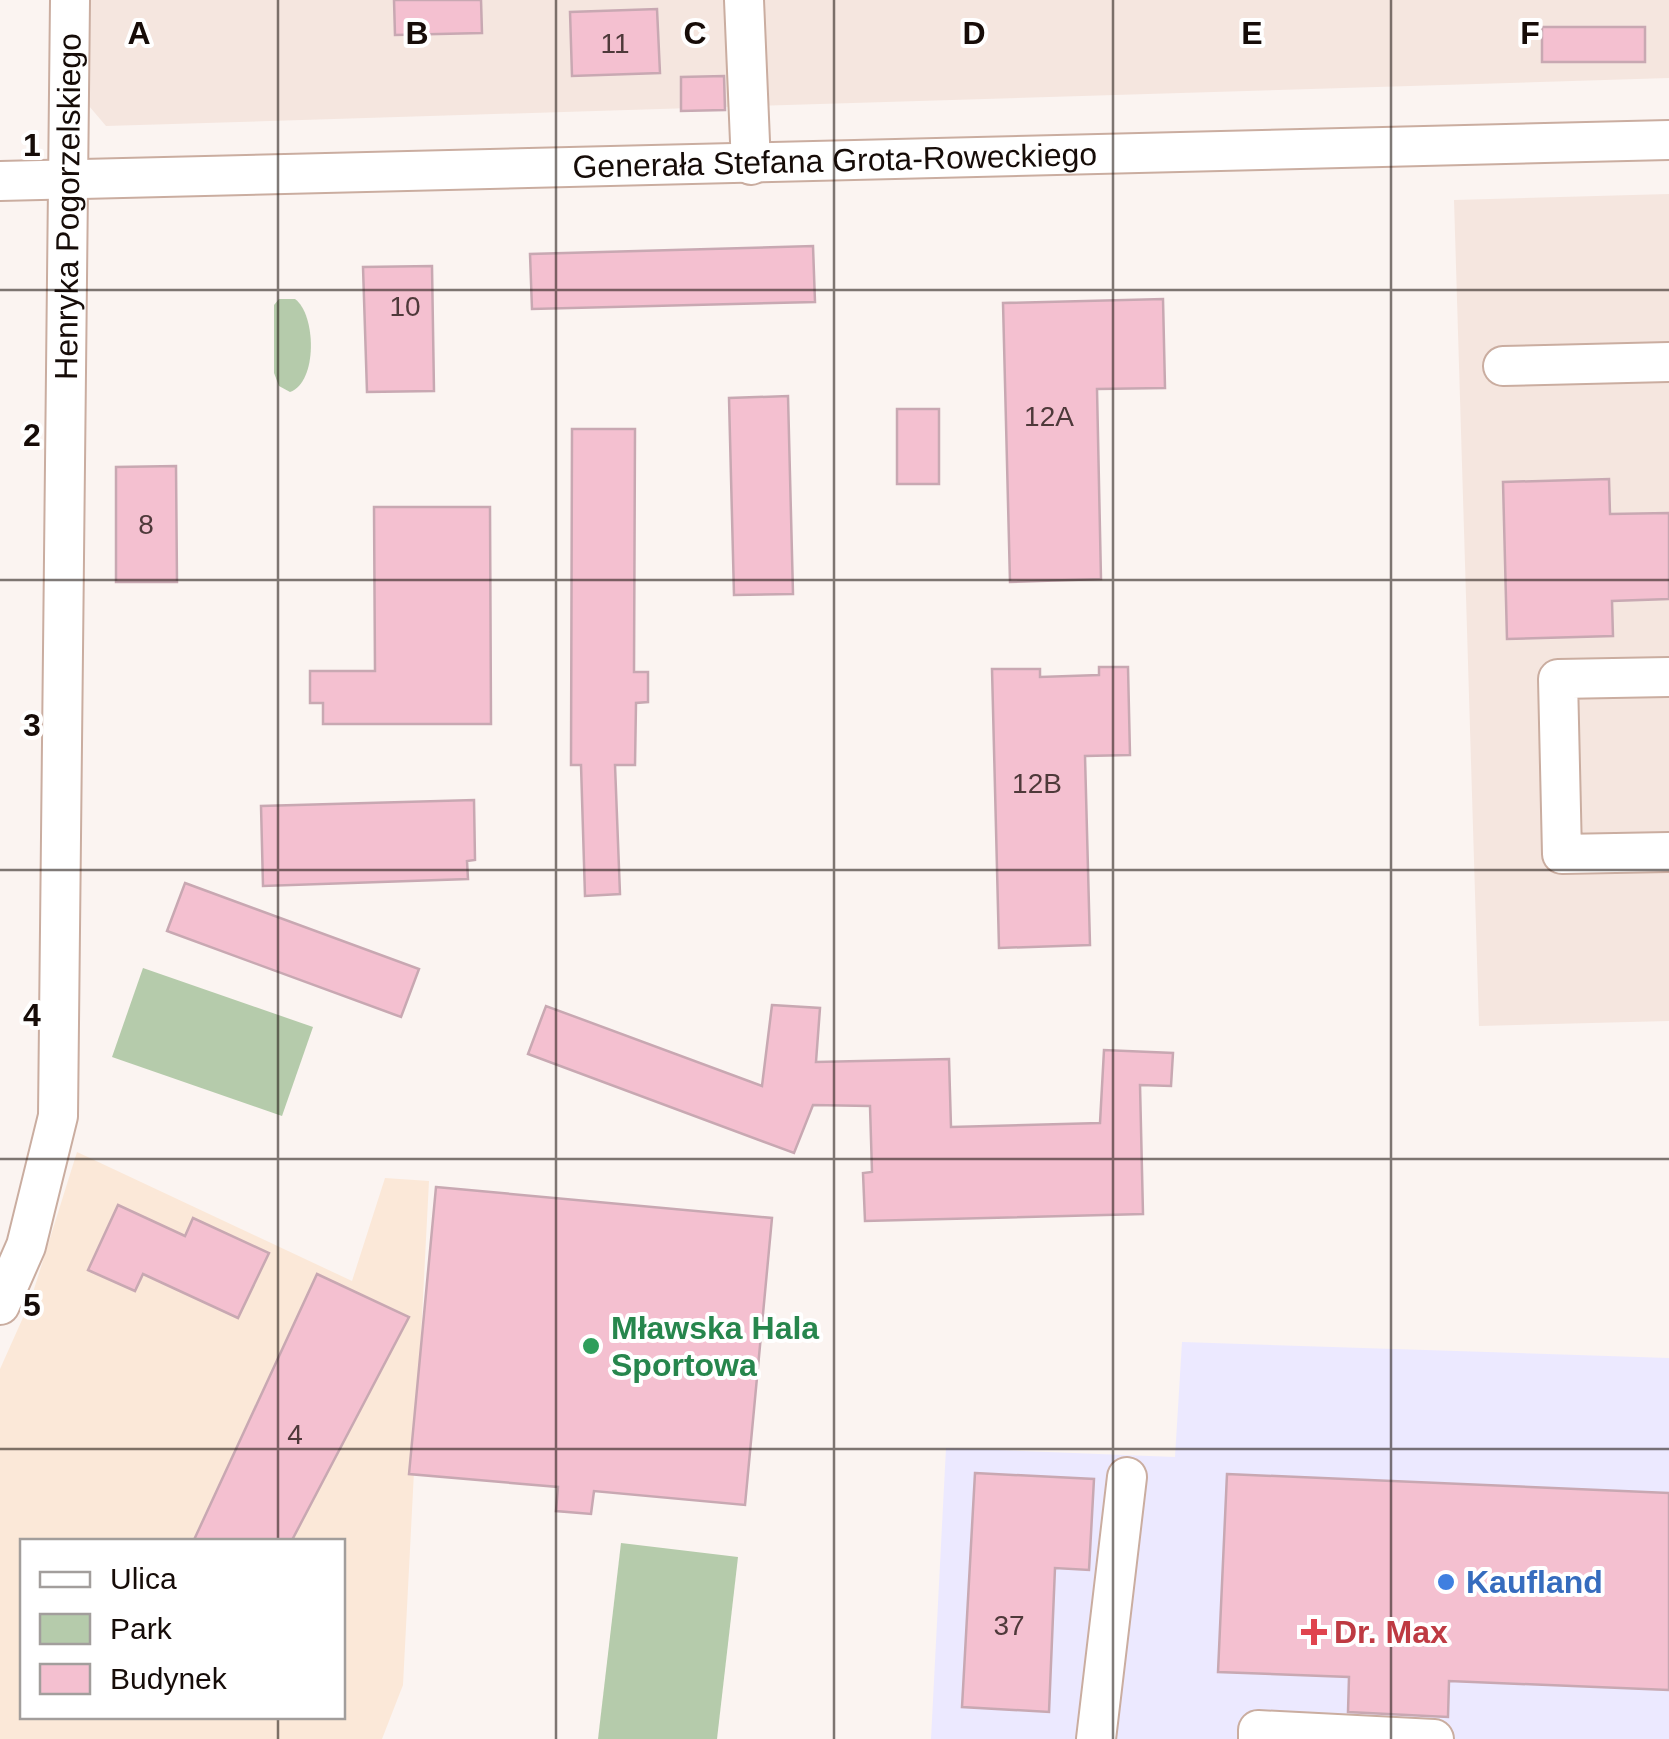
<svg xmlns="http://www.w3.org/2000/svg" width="1669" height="1739" font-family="Helvetica,sans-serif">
<rect width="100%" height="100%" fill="#fbf4f1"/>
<polygon fill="#ece9ff" points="1182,1342 1669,1358 1669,1739 931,1739 946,1448 1175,1457"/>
<g fill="#f5e6df">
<polygon points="89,0 1669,0 1669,78 106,126 89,106"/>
<polygon points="1669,194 1669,1021 1479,1026 1454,200"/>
</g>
<path fill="#fbe8d8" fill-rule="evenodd" d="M 77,1152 L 352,1281 L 385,1178 L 429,1181 L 403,1685 L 382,1739 L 0,1739 L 0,1369 L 30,1302 ZM 22,1542 L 342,1542 L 342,1716 L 22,1716 Z"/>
<g fill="#b5cbab">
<path d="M 279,299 L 295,299 C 316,314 318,382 290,392 L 279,386 L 274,373 L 274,305 Z"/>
<polygon points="143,968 313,1027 282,1116 112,1057"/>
<polygon points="621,1543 738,1557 717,1739 598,1739"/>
</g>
<g fill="#f4c0d0" stroke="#c8a8b2" stroke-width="2.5">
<polygon points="394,0 481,0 482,33 395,35"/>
<polygon points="657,9 660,73 572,76 570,12"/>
<rect x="1542" y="27" width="103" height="35"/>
<polygon points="724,76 725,110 681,111 681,77"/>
<polygon points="813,246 815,302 532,309 530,254"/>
<polygon points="432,266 434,391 367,392 363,267"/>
<polygon points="1163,299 1165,388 1097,389 1101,579 1010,582 1003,303"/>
<polygon points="788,396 793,594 734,595 729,398"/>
<rect x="897" y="409" width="42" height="75"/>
<polygon points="572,429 635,429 634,672 648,672 648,702 636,703 635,765 615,765 620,894 585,896 581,765 571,765"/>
<polygon points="176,466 177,582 116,582 116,467"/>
<polygon points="1609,479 1610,514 1669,513 1669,599 1612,601 1613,636 1507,639 1503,482"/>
<polygon points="374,507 490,507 491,724 323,724 323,703 310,703 310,671 375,671"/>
<polygon points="1099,667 1128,667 1130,755 1085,756 1090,945 999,948 992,669 1040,669 1040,677 1099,675"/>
<polygon points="474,800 475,860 467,861 468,879 263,886 261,806"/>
<polygon points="185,883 419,969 401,1017 167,931"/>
<polygon points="772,1005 820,1008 816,1062 949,1059 951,1127 1100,1123 1104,1050 1173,1053 1171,1086 1140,1085 1143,1214 865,1221 863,1173 872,1172 870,1106 813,1105 794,1153 528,1054 546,1006 762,1086"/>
<polygon points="436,1187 772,1218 745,1505 594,1491 591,1514 556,1511 558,1487 409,1474"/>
<polygon points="118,1205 185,1236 193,1218 269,1253 238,1318 143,1274 135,1291 88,1270"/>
<polygon points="317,1274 409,1317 291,1542 193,1542"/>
<polygon points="975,1473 1094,1479 1089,1570 1055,1568 1049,1712 962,1707"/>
<polygon points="1227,1474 1669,1493 1669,1690 1449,1681 1448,1717 1427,1716 1348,1712 1349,1677 1218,1672"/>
</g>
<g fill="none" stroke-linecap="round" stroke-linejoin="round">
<g stroke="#caada0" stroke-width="42">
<g id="minor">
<polyline points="744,0 751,165"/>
<path id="s1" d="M 0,181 L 1669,140"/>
<polyline points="1503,366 1669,362"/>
<polyline points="1669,677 1558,679 1562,854 1669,852"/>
<path id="s2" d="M 0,1305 L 26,1246 L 58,1116 L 70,0"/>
<polyline points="1096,1739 1127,1477"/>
<polyline points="1258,1739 1258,1730 1434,1739"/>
</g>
</g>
<use href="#minor" stroke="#fff" stroke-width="38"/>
</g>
<path fill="none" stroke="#160c08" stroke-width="2.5" stroke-opacity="0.55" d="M 278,0 L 278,1542M 556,0 L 556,1739M 834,0 L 834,1739M 1113,0 L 1113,1739M 1391,0 L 1391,1739M 0,290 L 1669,290M 0,580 L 1669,580M 0,870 L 1669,870M 0,1159 L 1669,1159M 0,1449 L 1669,1449M 278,1716 L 278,1739"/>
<circle fill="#2e9e5b" stroke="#fff" stroke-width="4" cx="591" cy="1346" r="10"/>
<circle fill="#3f7fe0" stroke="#fff" stroke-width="4" cx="1446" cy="1582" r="10"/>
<path fill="#e0444e" stroke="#fff" stroke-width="4" d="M1309 1617h10v10h10v10h-10v10h-10v-10h-10v-10h10z"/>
<g text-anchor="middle" stroke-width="8" stroke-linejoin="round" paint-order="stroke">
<g font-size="28" fill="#4e393a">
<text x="615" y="53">11</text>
<text x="405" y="316">10</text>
<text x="1049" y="426">12A</text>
<text x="146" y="534">8</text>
<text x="1037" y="793">12B</text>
<text x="295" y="1444">4</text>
<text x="1009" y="1635">37</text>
</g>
<g font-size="32" fill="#160c08" stroke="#fff">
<text dy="11" stroke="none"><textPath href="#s1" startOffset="835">Generała Stefana Grota-Roweckiego</textPath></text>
<text dy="11" stroke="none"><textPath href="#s2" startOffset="1108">Henryka Pogorzelskiego</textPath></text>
</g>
<g font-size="32" font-weight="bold" fill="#27864d" stroke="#fff" text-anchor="start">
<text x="611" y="1339">Mławska Hala<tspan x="611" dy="37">Sportowa</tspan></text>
</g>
<g font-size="32" font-weight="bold" fill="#366cbe" stroke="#fff" text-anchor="start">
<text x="1466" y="1593">Kaufland</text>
</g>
<g font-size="32" font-weight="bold" fill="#be3a42" stroke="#fff" text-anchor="start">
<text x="1334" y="1643">Dr. Max</text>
</g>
</g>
<g font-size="32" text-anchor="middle" font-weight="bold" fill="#160c08" stroke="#fff" stroke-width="8" stroke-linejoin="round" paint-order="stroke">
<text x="139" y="44">A</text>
<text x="417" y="44">B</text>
<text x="695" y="44">C</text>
<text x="974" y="44">D</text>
<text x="1252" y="44">E</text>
<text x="1530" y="44">F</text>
<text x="32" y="156">1</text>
<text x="32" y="446">2</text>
<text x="32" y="736">3</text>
<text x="32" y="1026">4</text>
<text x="32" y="1316">5</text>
</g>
<rect x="20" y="1539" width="325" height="180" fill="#ffffff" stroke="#a29e9c" stroke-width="2.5"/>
<rect x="40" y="1572" width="50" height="15" fill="#ffffff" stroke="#a29e9c" stroke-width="2.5"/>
<text x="110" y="1589" font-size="30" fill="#160c08">Ulica</text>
<rect x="40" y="1614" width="50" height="30" fill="#b5cbab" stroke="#a29e9c" stroke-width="2.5"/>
<text x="110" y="1639" font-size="30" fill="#160c08">Park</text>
<rect x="40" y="1664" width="50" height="30" fill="#f4c0d0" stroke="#a29e9c" stroke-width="2.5"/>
<text x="110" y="1689" font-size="30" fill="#160c08">Budynek</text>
</svg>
